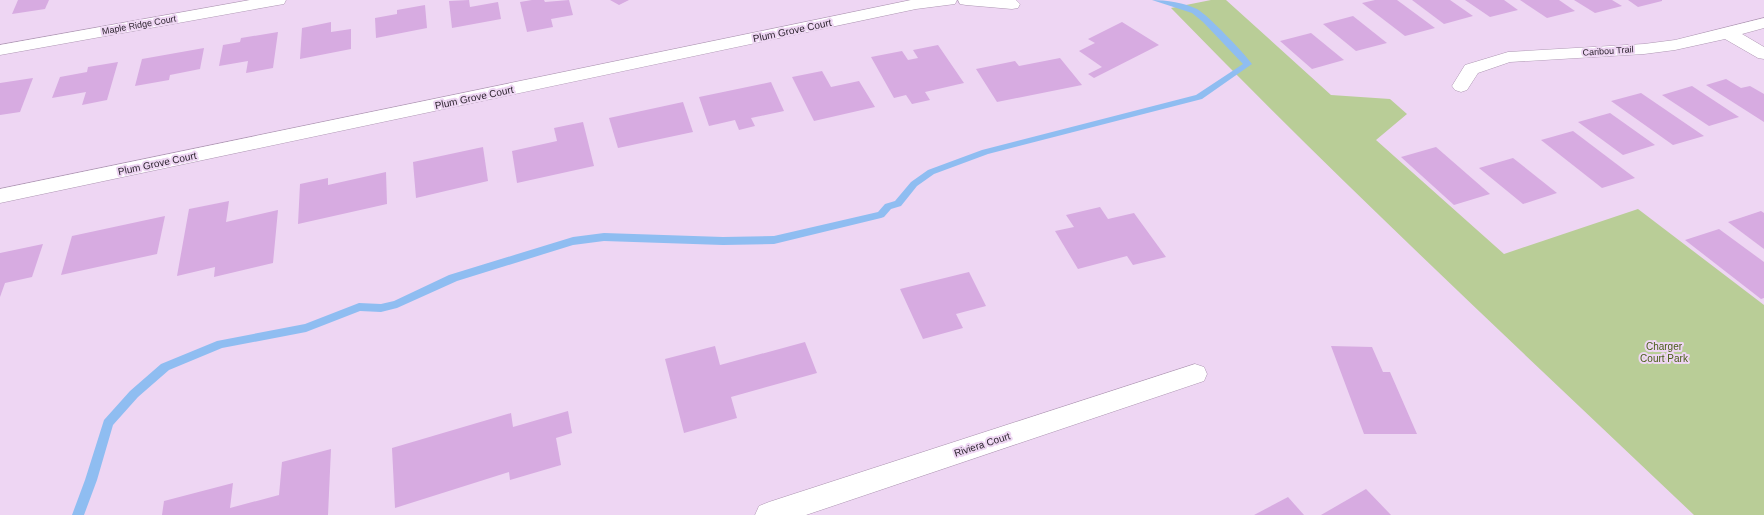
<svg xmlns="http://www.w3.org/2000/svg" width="1764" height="515" font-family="Helvetica,sans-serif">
<rect width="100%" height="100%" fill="#eed6f3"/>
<path fill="#b9cd97" d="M 1211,0 L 1226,0 L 1331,95 L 1390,99 L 1407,114 L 1376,140 L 1504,254 L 1638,209 L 1764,305 L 1764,515 L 1694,515 C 1518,348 1340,182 1171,8 Z"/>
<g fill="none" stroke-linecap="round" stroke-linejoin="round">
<path fill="#8fbdf1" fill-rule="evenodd" d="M 1152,0 C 1166,0 1185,3 1197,9 C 1208,15 1244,53 1252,64 L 1202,99 L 988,154 L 934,174 L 917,186 L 901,206 L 891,209 L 884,217 L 881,218 L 774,244 L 723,245 L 604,241 L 573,245 L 457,281 L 397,308 L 381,312 L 360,311 L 306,332 L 222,348 L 169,370 L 138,397 L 113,425 L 97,480 L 84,515 L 72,515 L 85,480 L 104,420 L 130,391 L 161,364 L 217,341 L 305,324 L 359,303 L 381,304 L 394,301 L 449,275 L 573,237 L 604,233 L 723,237 L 774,236 L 878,212 L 885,204 L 895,201 L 911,182 L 928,170 L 982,150 L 1196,95 L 1243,64 L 1203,22 L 1192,13 Z"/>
</g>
<g fill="#d7abe1">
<polygon points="18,0 49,0 45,9 12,14"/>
<polygon points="469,0 470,7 498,2 501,19 452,28 449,1"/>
<polygon points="532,0 544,0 545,2 569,0 573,15 551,19 553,27 527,32 520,2"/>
<polygon points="610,0 629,0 619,5"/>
<polygon points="1375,0 1397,0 1435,28 1405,36 1362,3"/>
<polygon points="1412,0 1450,0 1473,16 1444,24"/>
<polygon points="1465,0 1504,0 1518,10 1490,17"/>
<polygon points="1520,0 1559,0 1575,11 1547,18"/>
<polygon points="1574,0 1612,0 1622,6 1595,13"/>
<polygon points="1628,0 1662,0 1662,1 1638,7"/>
<polygon points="425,5 427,28 376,38 375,18 397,14 397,10"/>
<polygon points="1353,16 1387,43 1356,51 1323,24"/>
<polygon points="331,22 331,32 351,29 351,49 300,59 302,28"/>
<polygon points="1122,22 1159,45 1094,78 1088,74 1102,67 1079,51 1095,43 1088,39"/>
<polygon points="278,32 273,68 246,73 248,61 219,66 223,45 240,42 241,38"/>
<polygon points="1311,33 1344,60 1312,69 1280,41"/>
<polygon points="938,45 964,83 925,92 930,100 912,104 906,95 894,98 871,57 902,51 908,60 918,58 913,50"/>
<polygon points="204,48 200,69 170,75 169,80 135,86 142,59"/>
<polygon points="1060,58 1082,85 997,102 976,69 1015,61 1019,66"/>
<polygon points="118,62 107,100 82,105 86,92 52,98 60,77 87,72 88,67"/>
<polygon points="822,71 831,87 859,81 875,107 814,121 792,77"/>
<polygon points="33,78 20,112 0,115 0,83"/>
<polygon points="1726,79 1741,88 1750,86 1764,94 1764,122 1706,85"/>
<polygon points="771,82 784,111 751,118 755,126 739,130 735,120 709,126 699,97"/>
<polygon points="1692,86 1739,117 1709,126 1662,95"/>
<polygon points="1641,93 1704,136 1673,145 1611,101"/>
<polygon points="683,102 693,132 618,148 609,118"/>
<polygon points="1610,113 1655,145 1623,155 1578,122"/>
<polygon points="583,122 594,166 517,183 512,151 557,141 554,128"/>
<polygon points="1573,131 1635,178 1602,188 1541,140"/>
<polygon points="483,147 488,181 416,198 413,162"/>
<polygon points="1436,147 1490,194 1454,205 1401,157"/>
<polygon points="1513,158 1557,193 1523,204 1479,168"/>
<polygon points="386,172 387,204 298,224 300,184 328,178 328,185"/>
<polygon points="229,201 226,222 278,210 273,263 214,277 215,267 177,276 189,209"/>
<polygon points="1100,207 1108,219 1134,213 1166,257 1133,265 1127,256 1078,269 1055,231 1074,227 1066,215"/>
<polygon points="1761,211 1764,213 1764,249 1728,222"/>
<polygon points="165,216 157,254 61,275 72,236"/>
<polygon points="1719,229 1764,262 1764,298 1761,299 1685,240"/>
<polygon points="43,244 32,277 5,283 0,297 0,253"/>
<polygon points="969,272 986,306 956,314 963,328 923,339 900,289"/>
<polygon points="805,342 817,373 731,397 737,418 684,433 665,359 715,346 720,365"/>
<polygon points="1331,346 1372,347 1383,372 1390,372 1417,434 1364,434"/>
<polygon points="568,411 572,433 556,438 561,465 510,480 509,472 395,508 392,448 511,413 513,427"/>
<polygon points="331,449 328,515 162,515 164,501 233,483 230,508 279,495 282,462"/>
<polygon points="1366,489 1391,515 1321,515"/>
<polygon points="1288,497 1304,515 1254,515"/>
</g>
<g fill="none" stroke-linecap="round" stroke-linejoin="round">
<g stroke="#ae97b3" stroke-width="1">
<g id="minor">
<polygon points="250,0 286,0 284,4 278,5 0,55 0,45"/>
<polygon points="911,0 957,0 955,4 916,9 0,203 0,189"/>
<polygon points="958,0 1016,0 1020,4 1018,8 1012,9 966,5 960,4"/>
<polygon points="1764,18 1764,28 1742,34 1764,47 1764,59 1758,58 1725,39 1675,50 1644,54 1510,62 1478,73 1467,90 1461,92 1455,90 1452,86 1465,65 1508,52 1644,44 1675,40"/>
<polygon points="1195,364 1204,367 1207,374 1204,381 806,515 755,515 759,506 769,502"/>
</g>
</g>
<use href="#minor" fill="#fff" fill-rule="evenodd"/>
</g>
<g text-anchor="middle" stroke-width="4" stroke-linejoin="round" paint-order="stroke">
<g font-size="9" fill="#281f2a" stroke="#eed6f3">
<text transform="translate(139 25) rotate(-10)" y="3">Maple Ridge Court</text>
<text transform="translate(1608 51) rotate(-4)" y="3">Caribou Trail</text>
</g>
<g font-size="10" fill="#281f2a" stroke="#eed6f3">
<text transform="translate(792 30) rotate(-12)" y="4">Plum Grove Court</text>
<text transform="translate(474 97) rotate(-12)" y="4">Plum Grove Court</text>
<text transform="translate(157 163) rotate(-12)" y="4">Plum Grove Court</text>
<text transform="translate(982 444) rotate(-18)" y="4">Riviera Court</text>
</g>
<g font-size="10" fill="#495d19" stroke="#eed6f3">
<text x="1664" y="350">Charger<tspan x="1664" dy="12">Court Park</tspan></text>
</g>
</g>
</svg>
